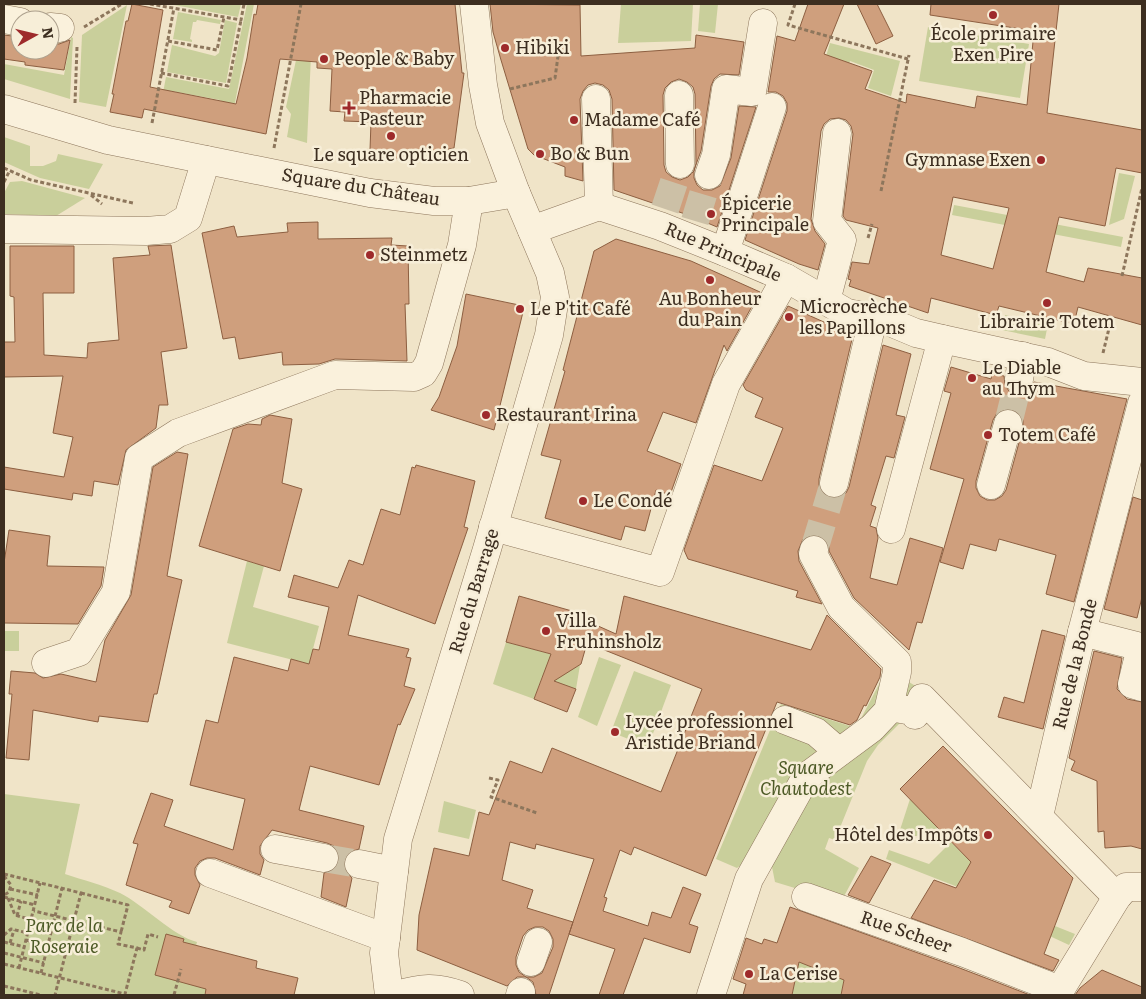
<svg xmlns="http://www.w3.org/2000/svg" width="1146" height="999" font-family="Literata,serif">
<rect width="100%" height="100%" fill="#f0e4c8"/>
<g fill="#c9cf9b">
<polygon points="169,4 241,4 238,17"/>
<polygon points="247,4 254,4 233,113 220,100 171,91 161,103 166,77 229,89"/>
<polygon points="308,4 320,4 312,34 307,143 287,137 291,114 286,107"/>
<polygon points="621,4 693,4 691,41 618,43"/>
<polygon points="700,4 718,4 715,33 698,31"/>
<polygon points="127,5 106,107 79,102 82,35"/>
<polygon points="178,12 221,20 220,24 197,20 196,22 193,22 190,39 192,40 192,42 173,39"/>
<polygon points="225,20 237,23 226,83 167,72 172,45 215,56 219,53"/>
<polygon points="928,27 1029,44 1020,98 919,81"/>
<polygon points="71,37 73,38 70,99 4,79 4,64 64,75"/>
<polygon points="830,43 900,61 891,96 868,88 874,70 850,61 843,80 821,73"/>
<polygon points="4,137 30,146 30,166 43,166 56,161 58,154 103,164 89,189 40,178 4,162"/>
<polygon points="1119,173 1135,176 1124,219 1109,225"/>
<polygon points="22,181 85,198 56,216 4,214 4,193 10,182"/>
<polygon points="954,205 1123,237 1121,247 952,215"/>
<polygon points="1005,315 1048,324 1045,339 1002,330"/>
<polygon points="247,561 264,566 253,607 319,626 309,664 227,643"/>
<polygon points="4,631 19,631 19,651 4,651 4,661"/>
<polygon points="506,642 554,655 575,668 580,665 576,689 542,677 534,699 493,684"/>
<polygon points="599,657 621,665 597,726 578,717"/>
<polygon points="887,669 919,688 912,711 878,745 867,761 835,840 829,838 825,849 859,868 841,902 775,882 772,867 750,858 737,868 716,859 781,704 856,728"/>
<polygon points="634,671 671,685 648,747 611,732"/>
<path d="M 4,794 L 80,804 L 65,874 C 83,880 103,885 120,893 C 144,905 173,936 197,942 L 196,946 L 216,951 L 205,995 L 4,995 Z"/>
<path d="M 910,799 L 938,828 C 924,837 915,838 899,833 Z"/>
<polygon points="444,801 476,810 469,839 438,832"/>
<polygon points="951,842 996,887 991,900 886,859 889,850 929,864"/>
<polygon points="1045,922 1075,934 1069,945 1041,932"/>
<polygon points="799,962 844,980 841,995 792,995"/>
</g>
<g fill="#cf9f7d" stroke="#8d5f41" fill-rule="evenodd">
<polygon points="132,4 163,10 150,87 236,104 247,58 254,14 256,15 258,4 455,4 462,73 464,73 454,148 379,162 380,151 370,150 371,122 344,121 345,112 330,111 332,69 317,68 317,62 280,59 266,134 144,109 142,118 110,112 114,94 112,94 126,21 128,21"/>
<path d="M 490,4 L 580,5 L 581,56 L 695,48 L 696,35 L 744,42 L 739,75 L 720,74 L 714,79 L 711,86 L 701,151 L 694,170 L 694,178 L 697,185 L 703,190 L 712,190 L 720,186 L 731,158 L 739,106 L 756,107 L 717,227 L 691,216 L 614,190 L 612,99 L 609,90 L 603,85 L 595,83 L 588,85 L 583,91 L 580,99 L 583,181 L 565,176 L 565,167 L 534,155 L 528,149 L 501,60 L 493,32 ZM 679,79 L 687,82 L 693,87 L 695,94 L 696,164 L 694,171 L 688,177 L 680,180 L 672,177 L 666,172 L 664,165 L 663,95 L 665,88 L 671,82 Z"/>
<path d="M 808,4 L 844,4 L 824,54 L 872,71 L 865,89 L 906,103 L 907,94 L 975,108 L 977,96 L 1027,105 L 1034,31 L 930,15 L 931,4 L 1059,4 L 1047,113 L 1142,130 L 1142,173 L 1116,168 L 1105,226 L 1059,217 L 1046,272 L 1084,282 L 1088,268 L 1142,278 L 1142,325 L 1078,307 L 1074,324 L 999,306 L 996,315 L 931,298 L 928,313 L 849,286 L 851,280 L 848,279 L 852,262 L 869,264 L 878,228 L 846,220 L 843,216 L 853,134 L 851,126 L 846,120 L 839,118 L 830,119 L 824,124 L 821,131 L 811,219 L 815,231 L 825,244 L 818,270 L 799,264 L 745,240 L 787,111 L 787,103 L 783,96 L 776,92 L 768,92 L 777,36 L 795,41 ZM 953,197 L 1009,208 L 993,269 L 941,255 Z"/>
<polygon points="857,4 877,4 893,36 876,44"/>
<polygon points="4,35 20,37 20,50 50,50 50,43 59,44 70,40 64,70 25,65 25,62 4,59"/>
<polygon points="318,222 318,239 392,238 391,245 408,246 409,304 405,304 407,361 335,359 319,364 283,365 282,352 239,359 235,337 223,339 202,233 234,226 237,237 288,232 287,223"/>
<polygon points="616,239 691,261 760,292 727,351 724,345 696,423 663,412 647,451 681,464 670,495 656,490 645,531 625,526 621,540 545,518 561,460 541,455 565,371 563,370 594,251"/>
<polygon points="171,245 187,348 161,352 168,405 159,405 156,428 126,450 118,485 94,481 92,496 73,493 72,500 4,489 4,467 64,477 73,437 53,433 63,376 4,377 4,342 15,342 14,297 10,296 10,246 74,246 74,293 43,293 44,355 87,358 88,343 119,340 113,258 150,255 148,246"/>
<polygon points="466,294 519,305 523,312 494,430 431,410 439,397 457,346"/>
<polygon points="788,306 853,335 819,479 819,488 824,495 830,498 839,498 846,493 849,487 883,345 911,354 896,415 905,417 894,458 886,456 871,505 876,507 870,526 876,528 878,538 870,578 897,585 910,538 943,548 922,623 917,622 909,650 854,598 829,551 829,545 825,539 818,535 810,535 803,539 798,551 799,561 822,604 796,597 798,591 688,559 684,550 714,465 762,481 783,428 755,417 763,398 746,390 743,385"/>
<path d="M 951,367 L 991,379 L 992,374 L 1004,376 L 1005,385 L 1009,391 L 1016,394 L 1025,393 L 1031,389 L 1034,382 L 1127,399 L 1074,602 L 1046,594 L 1056,555 L 999,539 L 996,551 L 970,544 L 963,569 L 940,562 L 964,479 L 930,469 L 951,393 L 944,391 ZM 1004,409 L 1012,409 L 1019,413 L 1023,420 L 1023,428 L 1006,490 L 1002,496 L 995,500 L 987,500 L 980,496 L 976,488 L 976,481 L 993,420 L 997,413 Z"/>
<polygon points="270,415 292,419 282,483 302,489 280,571 199,546 233,429 248,424 261,425 262,419"/>
<polygon points="177,452 188,454 167,576 182,580 157,694 154,694 148,722 99,716 98,722 33,710 29,760 6,758 12,694 9,694 11,671 35,673 43,678 61,674 96,682 105,640 131,595 153,467"/>
<polygon points="416,465 475,481 464,527 468,528 435,624 358,595 348,635 409,649 406,657 411,658 404,686 415,689 400,725 398,724 379,785 310,766 299,810 364,826 359,849 348,853 344,860 344,869 352,878 346,907 321,897 324,873 336,868 339,861 339,853 334,846 327,843 272,830 260,846 260,854 264,860 260,875 215,858 207,858 200,861 195,868 195,875 200,885 189,914 169,907 172,901 126,885 138,844 133,843 151,793 173,800 164,826 233,850 245,799 190,785 206,720 218,723 234,657 288,671 291,659 309,664 313,649 319,650 329,607 288,597 294,575 338,588 349,560 363,565 381,509 400,515 412,467 415,468"/>
<polygon points="1133,497 1142,500 1142,597 1137,618 1104,609"/>
<polygon points="9,530 50,536 47,566 104,567 101,586 78,624 4,623 4,563"/>
<path d="M 519,596 L 579,613 L 578,617 L 616,634 L 624,596 L 811,650 L 827,615 L 881,669 L 880,677 L 866,706 L 864,705 L 857,720 L 850,725 L 777,702 L 706,876 L 634,847 L 631,855 L 620,850 L 604,897 L 607,898 L 603,911 L 648,926 L 652,912 L 671,918 L 683,887 L 701,894 L 689,924 L 698,927 L 690,953 L 644,938 L 623,995 L 599,995 L 615,949 L 569,934 L 594,859 L 536,844 L 535,849 L 510,842 L 502,880 L 533,890 L 527,908 L 573,922 L 549,995 L 536,995 L 533,982 L 526,977 L 517,977 L 507,986 L 417,950 L 419,915 L 434,848 L 469,856 L 479,812 L 489,815 L 510,761 L 542,773 L 552,748 L 661,792 L 702,689 L 587,643 L 581,664 L 554,681 L 576,689 L 567,712 L 534,699 L 551,654 L 506,642 ZM 535,927 L 543,927 L 549,931 L 553,939 L 553,947 L 542,973 L 534,977 L 526,977 L 519,972 L 516,965 L 516,957 L 523,936 L 528,930 Z"/>
<polygon points="1042,630 1065,636 1043,729 998,717 1004,697 1024,703"/>
<polygon points="1094,651 1122,658 1117,689 1127,699 1142,702 1142,849 1131,846 1105,848 1104,831 1098,832 1097,781 1071,770 1075,761 1069,758"/>
<polygon points="943,746 1073,878 1044,954 1059,960 1053,971 911,918 934,880 956,888 971,862 900,789"/>
<polygon points="871,856 891,864 869,903 848,895"/>
<polygon points="790,907 957,967 1030,995 841,995 844,980 799,962 792,995 743,995 746,984 733,979 746,938 762,944 764,939 777,943"/>
<polygon points="166,934 184,939 183,942 257,961 256,968 298,978 294,995 205,995 206,989 155,975"/>
<polygon points="1102,970 1142,987 1142,995 1075,995 1080,988"/>
</g>
<g fill="none" stroke-linecap="round" stroke-linejoin="round">
<g stroke="#ccc0a6" stroke-width="28" stroke-dasharray="28 14" stroke-linecap="butt">
<polyline points="665,209 680,164"/>
<polyline points="695,221 709,175"/>
<polyline points="1008,424 1019,379"/>
<polyline points="814,550 834,483"/>
<polyline points="324,858 359,864"/>
</g>
<g stroke="#8d765c" stroke-width="29">
<g id="minor">
<polyline points="4,19 20,22"/>
<polyline points="50,27 60,28"/>
<polyline points="679,95 680,164"/>
<polyline points="596,99 599,206"/>
<polyline points="4,109 108,140 370,193 434,201 469,201 516,193"/>
<polyline points="709,175 716,155 726,89 752,92 763,23"/>
<polyline points="4,229 146,231 170,229 188,218 206,160"/>
<polyline points="532,230 599,206 660,226 725,252 786,278 847,313 885,320 916,333 942,339 1048,362 1084,376 1142,382"/>
<polyline points="725,252 772,107"/>
<polyline points="826,301 842,240 827,221 837,133"/>
<polyline points="1019,379 1023,356"/>
<polyline points="834,483 873,319"/>
<polyline points="991,485 1008,424"/>
<polyline points="493,527 660,572 726,384 786,278"/>
<polyline points="891,529 942,339"/>
<polyline points="1082,632 1141,647 1132,684 1142,687"/>
<polyline points="46,663 79,652 116,592 139,458 178,433 335,375 414,377 423,373 429,363 462,245 469,201"/>
<polyline points="890,707 912,711 915,715 922,698 1117,897"/>
<polyline points="785,720 816,732 839,752"/>
<polyline points="1039,816 1082,632 1142,403"/>
<polyline points="275,849 324,858"/>
<polyline points="359,864 394,871"/>
<polyline points="210,873 386,938"/>
<polyline points="806,897 962,952 1060,990"/>
<polyline points="531,962 538,942"/>
<polyline points="389,995 384,953 398,839 487,549 549,335 555,297 550,273 516,193 490,123 483,85 474,4"/>
<path d="M 396,995 C 422,988 435,986 460,995"/>
<polyline points="520,995 521,992"/>
<polyline points="711,995 749,879 806,777 872,728 888,711 897,672 897,662 841,607 813,554 814,550"/>
<polyline points="1057,995 1117,897 1126,887 1142,887"/>
</g>
</g>
<g stroke="#8d765c" stroke-width="3" stroke-dasharray="4 2.5" stroke-linecap="butt">
<polyline points="150,4 241,20 244,4"/>
<polyline points="795,4 788,25 908,59"/>
<polyline points="84,27 122,4"/>
<polyline points="168,41 217,50 224,17"/>
<polyline points="161,73 228,86 241,20"/>
<polyline points="510,89 555,78 559,49"/>
<polyline points="75,103 77,47"/>
<polyline points="152,123 174,8"/>
<polyline points="274,148 301,4"/>
<polyline points="4,168 31,180 133,203"/>
<polyline points="4,182 9,172"/>
<polyline points="881,191 909,55"/>
<polyline points="91,195 102,204"/>
<polyline points="868,238 872,224"/>
<polyline points="1122,276 1142,188"/>
<polyline points="1103,353 1112,316"/>
<polyline points="489,778 498,780 491,797 537,813"/>
<polyline points="4,874 81,893 55,995"/>
<polyline points="4,876 11,885 9,892 4,895"/>
<polyline points="10,889 38,895"/>
<polyline points="81,893 128,905 121,932"/>
<polyline points="4,897 35,905"/>
<polyline points="8,898 15,915 32,920"/>
<polyline points="17,916 21,901"/>
<polyline points="4,935 11,929 28,933"/>
<polyline points="26,940 66,950"/>
<polyline points="4,942 25,947"/>
<polyline points="10,943 14,930"/>
<polyline points="137,948 144,950 148,934 158,937"/>
<polyline points="4,953 44,963"/>
<polyline points="4,964 125,994 137,948 118,944 121,932 34,911"/>
<polyline points="19,968 40,883"/>
<polyline points="41,973 62,888"/>
<polyline points="4,986 41,995"/>
<polyline points="174,995 181,969"/>
</g>
<use href="#minor" stroke="#faf1dc" stroke-width="28"/>
</g>
<g fill="#9e2a2b" stroke="#f7eed8" stroke-width="2">
<circle cx="993" cy="15" r="5"/>
<circle cx="505" cy="48" r="5"/>
<circle cx="324" cy="59" r="5"/>
<path d="M346.5 100.5h5v5h5v5h-5v5h-5v-5h-5v-5h5z"/>
<circle cx="574" cy="120" r="5"/>
<circle cx="391" cy="136" r="5"/>
<circle cx="540" cy="154" r="5"/>
<circle cx="1041" cy="160" r="5"/>
<circle cx="711" cy="214" r="5"/>
<circle cx="370" cy="255" r="5"/>
<circle cx="710" cy="280" r="5"/>
<circle cx="1047" cy="303" r="5"/>
<circle cx="520" cy="309" r="5"/>
<circle cx="789" cy="317" r="5"/>
<circle cx="972" cy="378" r="5"/>
<circle cx="486" cy="415" r="5"/>
<circle cx="988" cy="435" r="5"/>
<circle cx="583" cy="501" r="5"/>
<circle cx="546" cy="631" r="5"/>
<circle cx="615" cy="732" r="5"/>
<circle cx="988" cy="835" r="5"/>
<circle cx="749" cy="974" r="5"/>
</g>
<g text-anchor="middle" stroke-width="5" stroke-linejoin="round" paint-order="stroke">
<g font-size="18" fill="#3d2e20" stroke="#f7eed8" text-anchor="start">
<text x="993" y="40" text-anchor="middle">École primaire<tspan x="993" dy="21">Exen Pire</tspan></text>
<text x="515" y="54">Hibiki</text>
<text x="334" y="65">People &amp; Baby</text>
<text x="359" y="104">Pharmacie<tspan x="359" dy="21">Pasteur</tspan></text>
<text x="584" y="126">Madame Café</text>
<text x="550" y="160">Bo &amp; Bun</text>
<text x="391" y="161" text-anchor="middle">Le square opticien</text>
<text x="1031" y="166" text-anchor="end">Gymnase Exen</text>
<text x="721" y="210">Épicerie<tspan x="721" dy="21">Principale</tspan></text>
<text x="380" y="261">Steinmetz</text>
<text x="710" y="305" text-anchor="middle">Au Bonheur<tspan x="710" dy="21">du Pain</tspan></text>
<text x="799" y="313">Microcrèche<tspan x="799" dy="21">les Papillons</tspan></text>
<text x="530" y="315">Le P'tit Café</text>
<text x="1047" y="328" text-anchor="middle">Librairie Totem</text>
<text x="982" y="374">Le Diable<tspan x="982" dy="21">au Thym</tspan></text>
<text x="496" y="421">Restaurant Irina</text>
<text x="998" y="441">Totem Café</text>
<text x="593" y="507">Le Condé</text>
<text x="556" y="627">Villa<tspan x="556" dy="21">Fruhinsholz</tspan></text>
<text x="625" y="728">Lycée professionnel<tspan x="625" dy="21">Aristide Briand</tspan></text>
<text x="978" y="841" text-anchor="end">Hôtel des Impôts</text>
<text x="759" y="980">La Cerise</text>
</g>
<g font-size="18" fill="#3d2e20" stroke="#f7eed8">
<text transform="translate(361 187) rotate(9)" y="6">Square du Château</text>
<text transform="translate(723 252) rotate(23)" y="6">Rue Principale</text>
<text transform="translate(474 591) rotate(-73)" y="6">Rue du Barrage</text>
<text transform="translate(1075 664) rotate(-76)" y="6">Rue de la Bonde</text>
<text transform="translate(906 932) rotate(19)" y="6">Rue Scheer</text>
</g>
<g font-size="18" font-style="italic" fill="#4d5a26" stroke="#f7eed8">
<text x="806" y="774">Square<tspan x="806" dy="21">Chautodest</tspan></text>
<text x="64" y="932">Parc de la<tspan x="64" dy="21">Roseraie</tspan></text>
</g>
</g>
<rect width="1146" height="999" fill="none" stroke="#3d2e20" stroke-width="10"/>
<g transform="translate(35 35) rotate(82)"><circle r="24" fill="#f7eed8" stroke="#ada18e"/>
<path d="M0-4L9 19L0 12L-9 19Z" fill="#9e2a2b"/>
<text y="-8" font-size="14" font-weight="bold" text-anchor="middle" fill="#3d2e20">N</text>
</g>
</svg>
